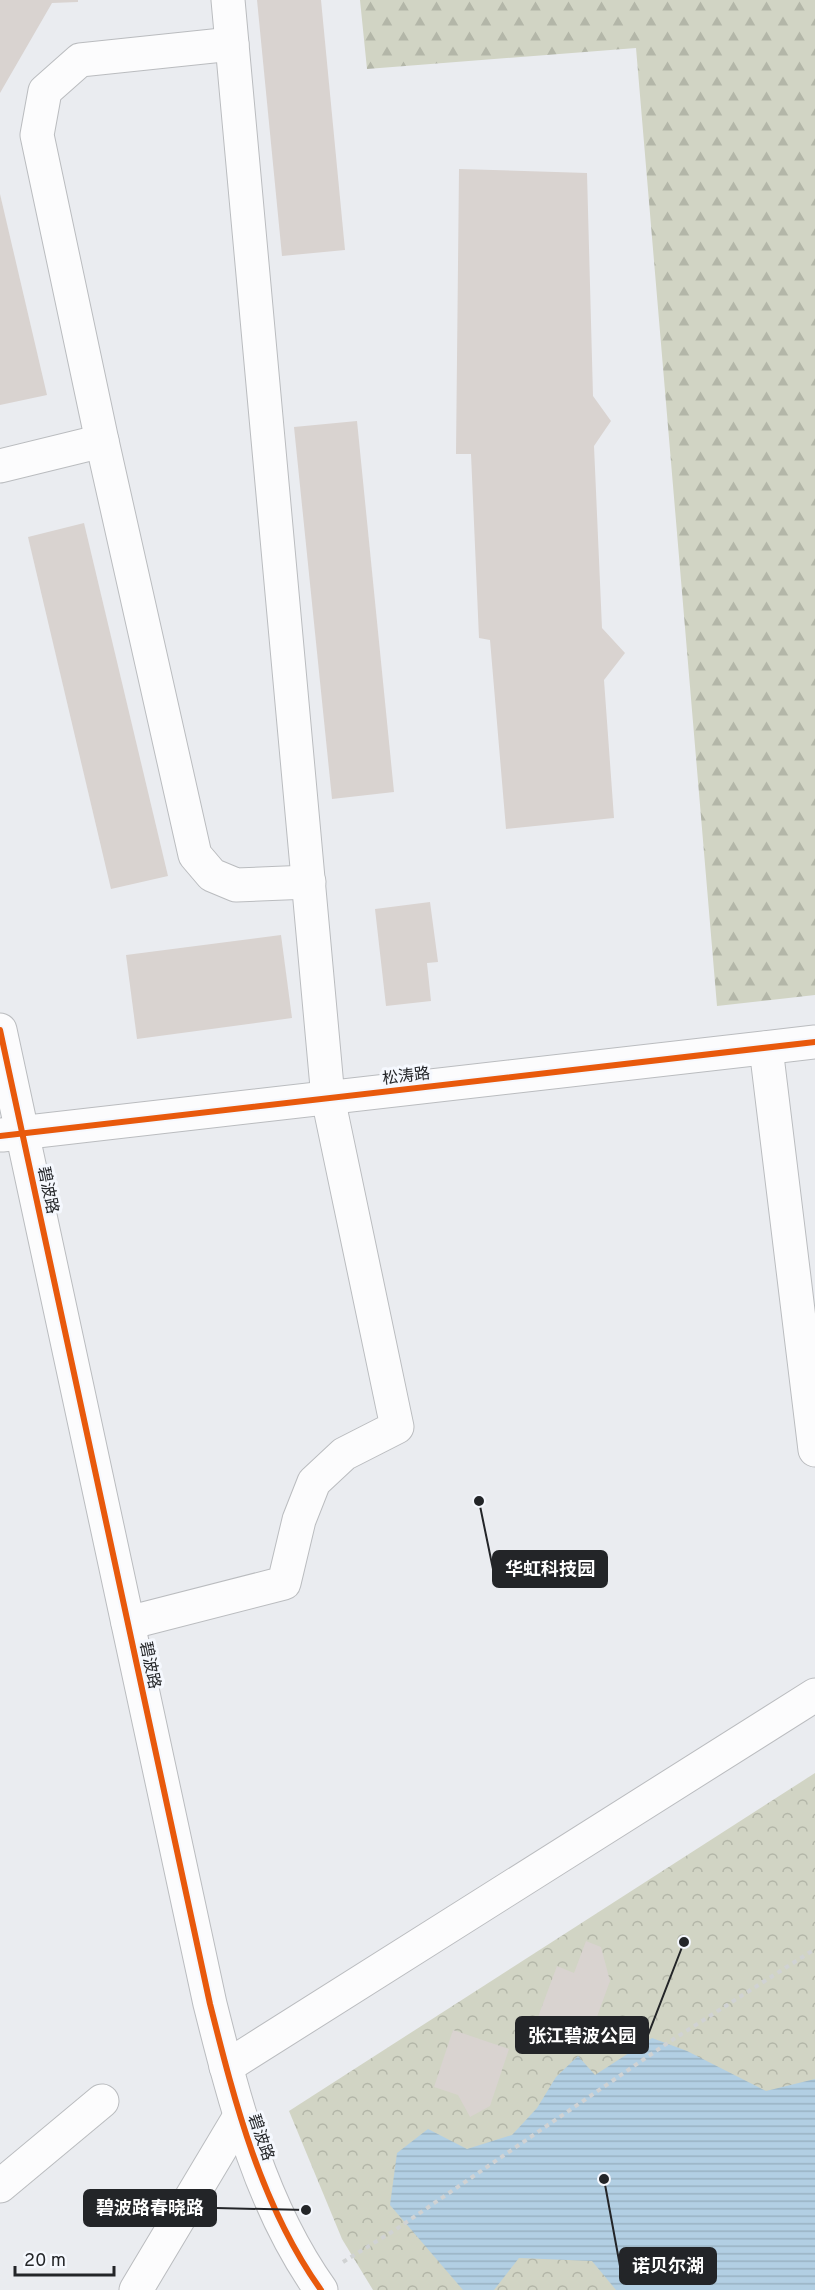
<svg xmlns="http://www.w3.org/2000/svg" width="815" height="2290" font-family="Overpass,'Noto Sans SC',sans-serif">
<defs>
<pattern id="forest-firs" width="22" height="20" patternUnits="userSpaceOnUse" patternTransform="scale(1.5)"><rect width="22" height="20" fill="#d1d4c4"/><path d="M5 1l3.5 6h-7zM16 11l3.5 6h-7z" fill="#b3b6a8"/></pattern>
<pattern id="park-crowns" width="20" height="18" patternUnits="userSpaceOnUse" patternTransform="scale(1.5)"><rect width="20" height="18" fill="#d1d4c4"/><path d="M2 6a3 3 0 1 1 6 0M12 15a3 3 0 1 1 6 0" fill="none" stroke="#b3b6a8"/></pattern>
<pattern id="water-rules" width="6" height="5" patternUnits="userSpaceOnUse" patternTransform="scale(1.5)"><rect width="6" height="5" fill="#b2cfe3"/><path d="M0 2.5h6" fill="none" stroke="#99b2c3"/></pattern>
</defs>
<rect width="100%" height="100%" fill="#eaecf0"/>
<polygon fill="url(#forest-firs)" points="360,0 815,0 815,995 717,1006 636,48 367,69"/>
<polygon fill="url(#park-crowns)" points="815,1773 815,2290 373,2290 342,2239 289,2111"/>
<polygon fill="url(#water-rules)" points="652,2038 687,2051 766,2091 815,2079 815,2290 616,2290 592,2261 519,2258 494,2290 463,2290 390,2205 397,2153 428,2129 467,2149 512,2135 537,2108 556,2077 578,2056 595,2075"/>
<g fill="#d9d3d0">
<polygon points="0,0 78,0 78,2 52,3 0,93"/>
<polygon points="257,0 321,0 345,250 282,256"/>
<polygon points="459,169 587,173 593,396 611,421 594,446 602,628 625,653 604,680 614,818 506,829 490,640 479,638 471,454 456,454"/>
<polygon points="0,194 47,395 0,405"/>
<polygon points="357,421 394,792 332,799 294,427"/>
<polygon points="84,523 168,876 111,889 28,537"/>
<polygon points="430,902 438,962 427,963 431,1001 386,1006 375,909"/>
<polygon points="281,935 292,1018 137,1039 126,955"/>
<polygon points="586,1941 601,1947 610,1981 590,2036 538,2017 557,1966 574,1973"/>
<polygon points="453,2030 509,2049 490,2106 470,2117 458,2095 434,2087"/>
</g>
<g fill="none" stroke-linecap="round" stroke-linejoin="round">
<g stroke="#babcbf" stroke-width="35">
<g id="minor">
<polyline points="232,44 80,60 45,91 37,135 102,441 195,855 212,875 236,885 309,882"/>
<polyline points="0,466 102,441"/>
<path d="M 0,1030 L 210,2004 C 235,2103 261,2206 321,2290"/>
<polyline points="766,1048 815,1450"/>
<polyline points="2,1135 815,1042"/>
<polyline points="128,1623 284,1583 299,1520 314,1482 344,1454 397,1427 328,1098 228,0"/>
<polyline points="226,2067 815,1695"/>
<polyline points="0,2186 102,2101"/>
<polyline points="136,2290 240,2116"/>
</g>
</g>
<polyline stroke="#d0d2d3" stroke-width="4" stroke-dasharray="4.5 4.5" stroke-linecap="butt" points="343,2262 395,2230 669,2042 815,1949"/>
<use href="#minor" stroke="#fcfcfd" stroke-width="33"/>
<g stroke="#f5f8fe" stroke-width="10">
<g id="cycleway">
<path d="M 0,1030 L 210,2004 C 235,2103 261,2206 321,2290"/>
<polyline points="0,1136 815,1042"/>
</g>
</g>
<use href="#cycleway" stroke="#e8590c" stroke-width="6"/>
</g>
<g text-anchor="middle" stroke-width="6" stroke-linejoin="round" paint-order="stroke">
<g font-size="16" fill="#232528" stroke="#f5f8fe">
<text transform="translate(406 1075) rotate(-7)" y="6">松涛路</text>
<text transform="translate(49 1190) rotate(78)" y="6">碧波路</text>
<text transform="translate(151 1665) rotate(78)" y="6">碧波路</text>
<text transform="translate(262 2137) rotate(71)" y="6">碧波路</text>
</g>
</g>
<path fill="none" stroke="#232528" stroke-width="2" d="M479 1501L493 1569M684 1942L648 2035M306 2210L216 2208M604 2179L620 2266"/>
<g fill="#232528" stroke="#f5f8fe" stroke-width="2">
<circle cx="479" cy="1501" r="6"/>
<circle cx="684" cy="1942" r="6"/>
<circle cx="306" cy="2210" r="6"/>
<circle cx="604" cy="2179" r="6"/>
</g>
<g fill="#232528" stroke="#232528" stroke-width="2">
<rect x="493" y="1551" width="114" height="36" rx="6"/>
<rect x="516" y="2017" width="132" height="36" rx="6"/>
<rect x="84" y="2190" width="132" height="36" rx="6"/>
<rect x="620" y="2248" width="96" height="36" rx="6"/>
</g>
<g font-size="18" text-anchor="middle" font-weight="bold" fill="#fff">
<text x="550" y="1575">华虹科技园</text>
<text x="582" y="2042">张江碧波公园</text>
<text x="150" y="2214">碧波路春晓路</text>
<text x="668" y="2272">诺贝尔湖</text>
</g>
<path d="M15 2266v9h99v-9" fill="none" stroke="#232528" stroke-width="3"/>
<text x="24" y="2266" font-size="18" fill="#232528" stroke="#f5f8fe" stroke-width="4.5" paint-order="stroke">20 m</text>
</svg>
